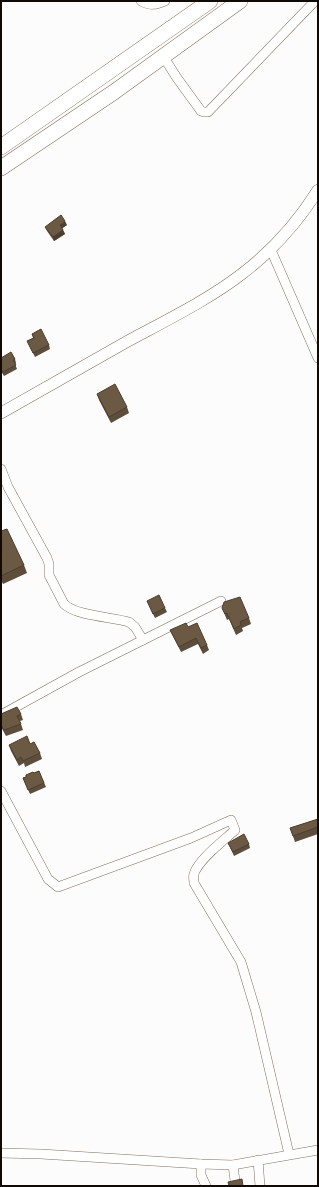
<svg xmlns="http://www.w3.org/2000/svg" width="319" height="1187" font-family="Helvetica,sans-serif">
<rect width="100%" height="100%" fill="#fbfcfb"/>
<g fill="none" stroke-linecap="round" stroke-linejoin="round">
<g stroke="#84705b" stroke-width="10">
<g id="minor">
<path d="M 141,1 C 150,6 155,5 165,1"/>
<polyline points="163,56 177,78 201,111 204,112 208,112 315,1"/>
<polyline points="271,250 318,358"/>
<path d="M 1,469 L 8,487 L 47,558 L 49,564 L 49,575 L 64,604 C 76,616 113,617 129,622 L 135,627 L 143,640"/>
<polyline points="1,715 79,672 221,601"/>
<path d="M 1,791 L 48,879 L 58,887 L 191,838 L 231,820 L 235,830 L 234,831 C 223,841 198,860 194,874 C 193,877 194,880 194,883 L 241,962 L 256,1012 L 289,1154"/>
<polyline points="1,1153 41,1154 201,1164 233,1165 318,1150"/>
<polyline points="258,1160 260,1186"/>
<polyline points="201,1164 201,1175 206,1186"/>
<polyline points="233,1165 235,1181"/>
</g>
</g>
<g stroke="#84705b" stroke-width="12">
<path id="tertiary" d="M 1,413 C 43,389 86,365 128,341 C 165,321 210,299 243,273 C 273,250 298,222 318,190"/>
</g>
<g stroke="#84705b" stroke-width="16">
<g id="trunk">
<polyline points="1,147 210,1"/>
<polyline points="1,168 114,92 240,1"/>
</g>
</g>
<use href="#minor" stroke="#fff" stroke-width="9"/>
<use href="#tertiary" stroke="#fff" stroke-width="11"/>
<use href="#trunk" stroke="#fff" stroke-width="15"/>
</g>
<g fill="#5d4d3a">
<polygon points="67,225 62,228 65,234 54,241 47,231 45,227"/>
<polygon points="32,334 49,345 50,349 35,357 27,341 33,338"/>
<polygon points="1,358 15,359 16,363 15,364 17,369 4,376 1,371"/>
<polygon points="97,394 127,407 129,413 111,423 99,400"/>
<polygon points="1,531 24,565 27,573 3,584 1,580"/>
<polygon points="147,601 165,608 167,612 155,618"/>
<polygon points="222,608 249,618 251,624 242,628 243,631 236,635 229,619 227,620"/>
<polygon points="188,627 207,645 209,650 203,654 198,644 181,652 170,630"/>
<polygon points="1,714 21,714 23,720 20,721 23,730 6,736 1,727"/>
<polygon points="30,744 40,753 42,759 25,767 24,763 19,766 11,751 9,745"/>
<polygon points="39,771 46,787 30,794 23,778"/>
<polygon points="318,819 318,834 295,842 290,828"/>
<polygon points="228,843 249,844 250,848 234,856"/>
</g>
<g fill="#4c3e30">
<polygon points="65,221 67,225 61,229 60,225"/>
<polygon points="63,230 65,234 54,241 53,237"/>
</g>
<g fill="#6c5944" stroke="#4c3e30">
<polygon points="61,215 65,221 60,225 63,230 53,237 45,227"/>
<polygon points="41,329 49,345 33,353 27,341 34,338 32,334"/>
<polygon points="11,352 15,359 13,360 16,365 3,372 1,369 1,358"/>
<polygon points="115,384 127,407 109,417 97,394"/>
<polygon points="7,529 24,565 1,576 1,531"/>
<polygon points="159,595 165,608 153,614 147,601"/>
<polygon points="240,597 249,618 240,622 241,625 234,629 227,613 225,614 222,608 224,602"/>
<polygon points="186,623 188,627 197,623 207,645 201,648 196,638 179,647 170,630"/>
<polygon points="17,707 21,714 17,716 21,724 4,730 1,725 1,714"/>
<polygon points="27,736 30,744 34,742 40,753 23,761 21,757 17,760 9,745"/>
<polygon points="39,771 44,783 28,790 23,778 26,777 26,775 33,772 34,773"/>
<polygon points="318,819 318,827 293,836 290,828"/>
<polygon points="244,834 249,844 233,852 228,843"/>
<polygon points="242,1179 243,1186 229,1186 228,1182"/>
</g>
<rect width="319" height="1187" fill="none" stroke="#110a04" stroke-width="4"/>
</svg>
